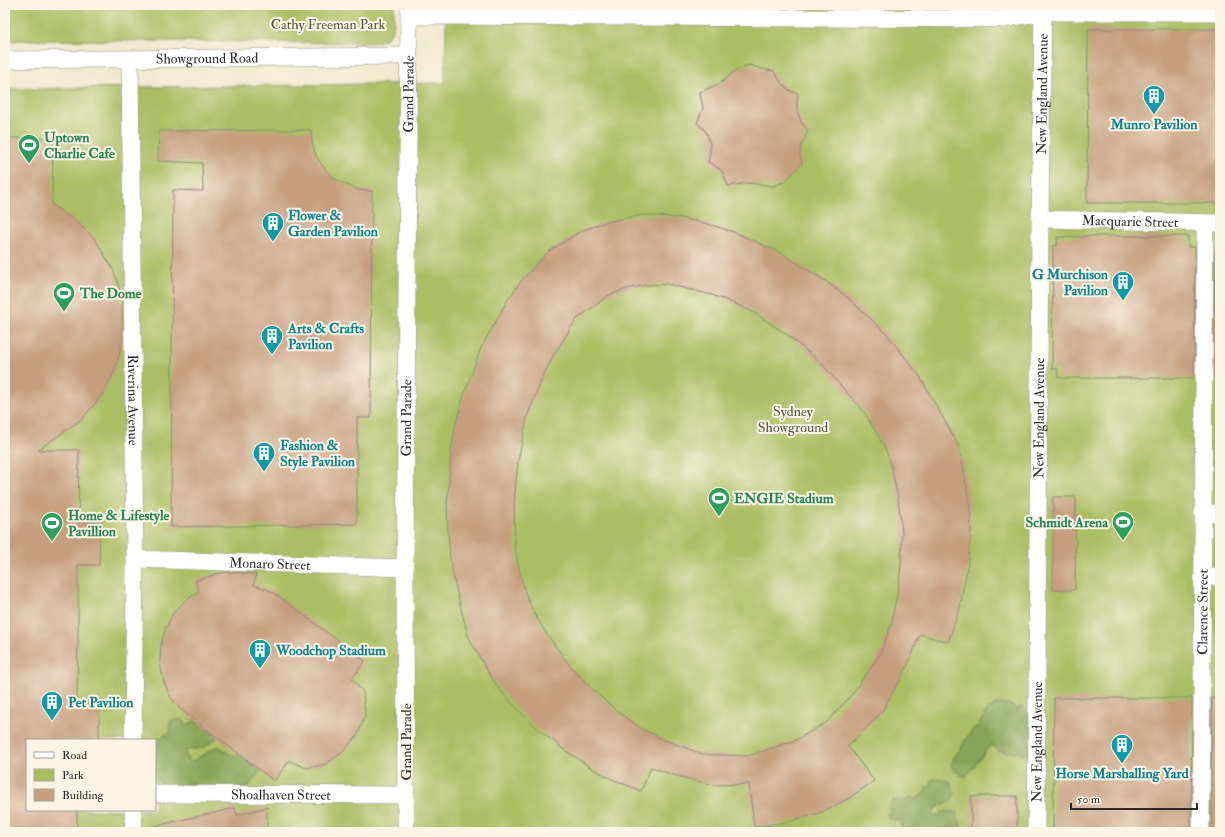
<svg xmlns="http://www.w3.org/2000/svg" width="1225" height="837" font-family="'IM FELL Double Pica',serif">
<rect width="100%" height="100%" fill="#fcf5e5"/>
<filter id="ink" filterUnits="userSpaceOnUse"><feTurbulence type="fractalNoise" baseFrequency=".025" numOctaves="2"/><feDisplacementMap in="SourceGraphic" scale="8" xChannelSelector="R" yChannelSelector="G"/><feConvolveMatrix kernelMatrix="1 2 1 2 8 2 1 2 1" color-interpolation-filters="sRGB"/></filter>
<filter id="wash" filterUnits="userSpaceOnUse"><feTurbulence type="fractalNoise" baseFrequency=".012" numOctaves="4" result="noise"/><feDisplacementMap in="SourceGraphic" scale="16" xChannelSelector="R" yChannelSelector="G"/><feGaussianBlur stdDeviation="0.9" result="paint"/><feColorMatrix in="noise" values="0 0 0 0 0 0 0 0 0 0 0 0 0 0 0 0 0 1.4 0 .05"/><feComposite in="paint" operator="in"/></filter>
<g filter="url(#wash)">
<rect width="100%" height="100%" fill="#f1e8cc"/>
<g fill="#aabe63" stroke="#6a7447" fill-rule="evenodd">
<path d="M 5,5 L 394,5 C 394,27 397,39 371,43 L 35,40 L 5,41 Z"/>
<path d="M 446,5 L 1220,5 L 1220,832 L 5,832 L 5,89 L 445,83 ZM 27,740 L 155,740 L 155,810 L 27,810 Z"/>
</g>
<g fill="#87a559" stroke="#596842">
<path d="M 996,704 L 1009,704 L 1018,710 L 1021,706 L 1030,713 L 1031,727 L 1028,754 L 999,751 L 991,744 L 966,777 C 945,767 950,764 960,749 C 965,741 969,734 975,727 L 977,728 L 988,709 L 993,708 Z"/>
<path d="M 181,719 L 188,725 L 194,720 L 217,738 L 204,747 L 184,751 L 190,763 L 218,746 L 231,755 L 240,755 L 260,771 L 249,786 L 238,791 L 223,785 L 218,789 L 199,790 L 194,783 C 181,786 162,792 155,776 L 155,740 L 170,733 L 170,721 Z"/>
<polygon points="936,779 949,781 955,792 952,800 936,808 932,816 939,816 941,812 957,812 957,818 962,822 960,824 964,832 903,832 899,820 889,819 887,814 892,812 889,808 893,800 907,801 910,797 915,800 927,790 924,787 932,786 931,780"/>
</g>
<g id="blocks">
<g fill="#c69f7f" fill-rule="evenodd">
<polygon points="1088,29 1220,29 1220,203 1087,203"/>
<polygon points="749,65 766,70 774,71 782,84 789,90 798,93 797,104 798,113 801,122 808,131 801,146 800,155 802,164 784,182 773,186 748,183 728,186 724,175 720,169 708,162 710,153 710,144 708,136 704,129 697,123 703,108 700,92 722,82 737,69"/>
<polygon points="311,130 312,143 316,156 325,169 335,179 347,185 359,190 372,191 371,418 357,418 357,524 171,527 173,190 203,191 202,163 158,161 159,131"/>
<polygon points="5,138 53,138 52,205 74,220 86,230 96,241 113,269 118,283 122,303 122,341 119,357 113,374 105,390 95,404 82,419 38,450 79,450 78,522 100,522 99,565 78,565 78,635 77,704 99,704 99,740 27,740 27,810 77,810 77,832 5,832"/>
<path d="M 643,215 L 681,218 L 708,224 L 734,232 L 783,254 L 824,280 L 847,297 L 886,333 L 919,375 L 958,445 L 963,465 L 970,508 L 971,529 L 967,570 L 959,611 L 948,642 L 920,634 L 907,667 L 881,713 L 848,746 L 874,781 L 846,800 L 817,814 L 787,822 L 754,827 L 749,784 L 714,785 L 677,776 L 651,767 L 641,791 L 612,779 L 593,769 L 563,749 L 530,722 L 501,691 L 489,674 L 468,636 L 455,585 L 450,559 L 448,531 L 447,505 L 451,454 L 455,427 L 464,395 L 481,348 L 507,301 L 522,280 L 548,252 L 581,231 L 605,222 ZM 667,284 L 712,295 L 733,303 L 753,312 L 785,333 L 820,362 L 865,413 L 885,448 L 891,465 L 898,498 L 902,532 L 901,565 L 899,583 L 891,625 L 880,654 L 853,693 L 827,722 L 796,740 L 748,756 L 702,754 L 664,740 L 640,728 L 617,711 L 595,692 L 571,667 L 548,636 L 533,612 L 525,592 L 519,570 L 515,548 L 514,504 L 518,461 L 527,417 L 543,376 L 553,356 L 576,320 L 609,295 L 630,288 L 648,285 Z"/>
<polygon points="1084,236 1188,236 1188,247 1195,247 1194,378 1058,378 1058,369 1052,369 1053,245 1057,246 1057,237 1084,237"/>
<polygon points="1215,248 1220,248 1220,378 1214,378"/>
<polygon points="1053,497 1076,497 1075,590 1053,590"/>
<polygon points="228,572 256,574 254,585 269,590 281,598 365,661 352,679 363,692 365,715 358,734 343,752 326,764 307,768 289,761 274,781 180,709 169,695 163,679 160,662 161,644 166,627 174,612 187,599 199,592 195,581 215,574"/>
<polygon points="1054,698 1192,698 1191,832 1053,832"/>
<polygon points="1212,698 1220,698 1220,832 1211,832"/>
<rect x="971" y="796" width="46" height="36"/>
<polygon points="267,807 267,832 156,832 155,826 235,808 237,815"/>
</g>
</g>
</g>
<g filter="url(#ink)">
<use href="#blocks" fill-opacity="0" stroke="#8e8a7c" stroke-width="1"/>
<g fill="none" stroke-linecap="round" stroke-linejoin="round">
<g stroke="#8e8a7c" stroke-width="18">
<g id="minor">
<polyline points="409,16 1002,19 1043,12 1220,12"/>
<path id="s1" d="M 5,60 L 409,56"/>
<path id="s2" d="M 130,60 L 135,559 L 133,740"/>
<path id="s3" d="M 1040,219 L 1220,223"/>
<polyline points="1203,513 1220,513"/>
<path id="s4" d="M 135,559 L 405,568"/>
<polyline points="1203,577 1220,577"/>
<path id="s5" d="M 155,794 L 406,795"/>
<polyline points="133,810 134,832"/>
<path id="s6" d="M 406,832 L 405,568 L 409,5"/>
<path id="s7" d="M 1036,832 L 1040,219 L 1043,5"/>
<path id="s8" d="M 1201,832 L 1205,223"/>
</g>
</g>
<use href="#minor" stroke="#fff" stroke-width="17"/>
</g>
</g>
<defs>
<g id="building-pin" transform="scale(1.15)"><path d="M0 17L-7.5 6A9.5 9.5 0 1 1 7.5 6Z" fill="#0f9aa8" stroke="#fcf5e5"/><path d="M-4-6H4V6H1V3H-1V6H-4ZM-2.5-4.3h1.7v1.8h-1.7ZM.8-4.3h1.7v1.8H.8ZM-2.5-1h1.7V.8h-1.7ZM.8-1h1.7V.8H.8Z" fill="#fff"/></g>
<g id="stadium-pin" transform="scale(1.15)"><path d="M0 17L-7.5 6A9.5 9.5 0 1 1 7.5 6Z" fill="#2e9e5b" stroke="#fcf5e5"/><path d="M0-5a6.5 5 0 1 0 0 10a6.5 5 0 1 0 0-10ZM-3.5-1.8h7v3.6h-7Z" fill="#fff"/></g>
</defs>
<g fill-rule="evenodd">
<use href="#building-pin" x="1154" y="96"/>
<use href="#stadium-pin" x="29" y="145"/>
<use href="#building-pin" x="273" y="223"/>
<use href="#building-pin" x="1123" y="282"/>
<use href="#stadium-pin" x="64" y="293"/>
<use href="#building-pin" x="272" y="336"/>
<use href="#building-pin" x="264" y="453"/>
<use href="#stadium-pin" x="719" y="498"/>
<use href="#stadium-pin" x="1123" y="522"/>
<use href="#stadium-pin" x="52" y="523"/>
<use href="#building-pin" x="260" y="650"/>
<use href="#building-pin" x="52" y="702"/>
<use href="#building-pin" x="1122" y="745"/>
</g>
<g text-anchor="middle" stroke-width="4" stroke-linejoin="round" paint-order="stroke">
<g font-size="14" fill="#51573c" stroke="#fcf5e5">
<text x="328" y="29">Cathy Freeman Park</text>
<text x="793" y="416">Sydney<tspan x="793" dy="16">Showground</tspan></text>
</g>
<g font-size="14" fill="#2b2b2b" stroke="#fcf5e5">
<text dy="5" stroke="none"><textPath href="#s1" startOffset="202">Showground Road</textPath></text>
<text dy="5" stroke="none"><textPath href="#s6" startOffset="738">Grand Parade</textPath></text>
<text dy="5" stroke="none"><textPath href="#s7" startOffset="738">New England Avenue</textPath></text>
<text dy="5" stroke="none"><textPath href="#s3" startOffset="90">Macquarie Street</textPath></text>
<text dy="5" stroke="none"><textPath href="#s2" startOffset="340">Riverina Avenue</textPath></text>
<text dy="5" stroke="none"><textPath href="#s7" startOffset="414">New England Avenue</textPath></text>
<text dy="5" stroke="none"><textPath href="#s6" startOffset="414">Grand Parade</textPath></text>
<text dy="5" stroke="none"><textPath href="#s4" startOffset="135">Monaro Street</textPath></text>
<text dy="5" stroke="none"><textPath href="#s8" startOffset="220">Clarence Street</textPath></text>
<text transform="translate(406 742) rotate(-90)" y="5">Grand Parade</text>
<text dy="5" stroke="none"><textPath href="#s7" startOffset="90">New England Avenue</textPath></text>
<text dy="5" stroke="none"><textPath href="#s5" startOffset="126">Shoalhaven Street</textPath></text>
</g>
<g font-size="14" font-weight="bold" fill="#0d838f" stroke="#fcf5e5" text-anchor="start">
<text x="1154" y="129" text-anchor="middle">Munro Pavilion</text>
<text x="288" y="220">Flower &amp;<tspan x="288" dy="16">Garden Pavilion</tspan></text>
<text x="1108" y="279" text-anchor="end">G Murchison<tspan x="1108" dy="16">Pavilion</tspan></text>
<text x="288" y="333">Arts &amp; Crafts<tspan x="288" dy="16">Pavilion</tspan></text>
<text x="280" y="450">Fashion &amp;<tspan x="280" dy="16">Style Pavilion</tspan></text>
<text x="276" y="655">Woodchop Stadium</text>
<text x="68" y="707">Pet Pavilion</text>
<text x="1122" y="778" text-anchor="middle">Horse Marshalling Yard</text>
</g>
<g font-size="14" font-weight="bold" fill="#27864d" stroke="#fcf5e5" text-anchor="start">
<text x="44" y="142">Uptown<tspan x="44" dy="16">Charlie Cafe</tspan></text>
<text x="80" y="298">The Dome</text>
<text x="734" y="503">ENGIE Stadium</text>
<text x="68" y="520">Home &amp; Lifestyle<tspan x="68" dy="16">Pavillion</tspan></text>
<text x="1108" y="527" text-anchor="end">Schmidt Arena</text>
</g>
</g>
<rect width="1225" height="837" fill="none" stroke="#fcf5e5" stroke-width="20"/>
<rect x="26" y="739" width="130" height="72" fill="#fcf5e5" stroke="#a8a49b"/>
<rect x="34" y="752" width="20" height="6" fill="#ffffff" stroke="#a8a49b"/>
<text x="62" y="759" font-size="12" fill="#2b2b2b">Road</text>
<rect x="34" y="769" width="20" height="12" fill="#aabe63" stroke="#a8a49b"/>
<text x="62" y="779" font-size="12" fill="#2b2b2b">Park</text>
<rect x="34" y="789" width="20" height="12" fill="#c69f7f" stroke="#a8a49b"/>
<text x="62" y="799" font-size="12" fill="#2b2b2b">Building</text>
<path d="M1071 803v6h126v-6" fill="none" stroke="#2b2b2b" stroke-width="2"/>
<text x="1077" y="803" font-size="12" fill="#2b2b2b" stroke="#fcf5e5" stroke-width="3" paint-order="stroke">50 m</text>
</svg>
